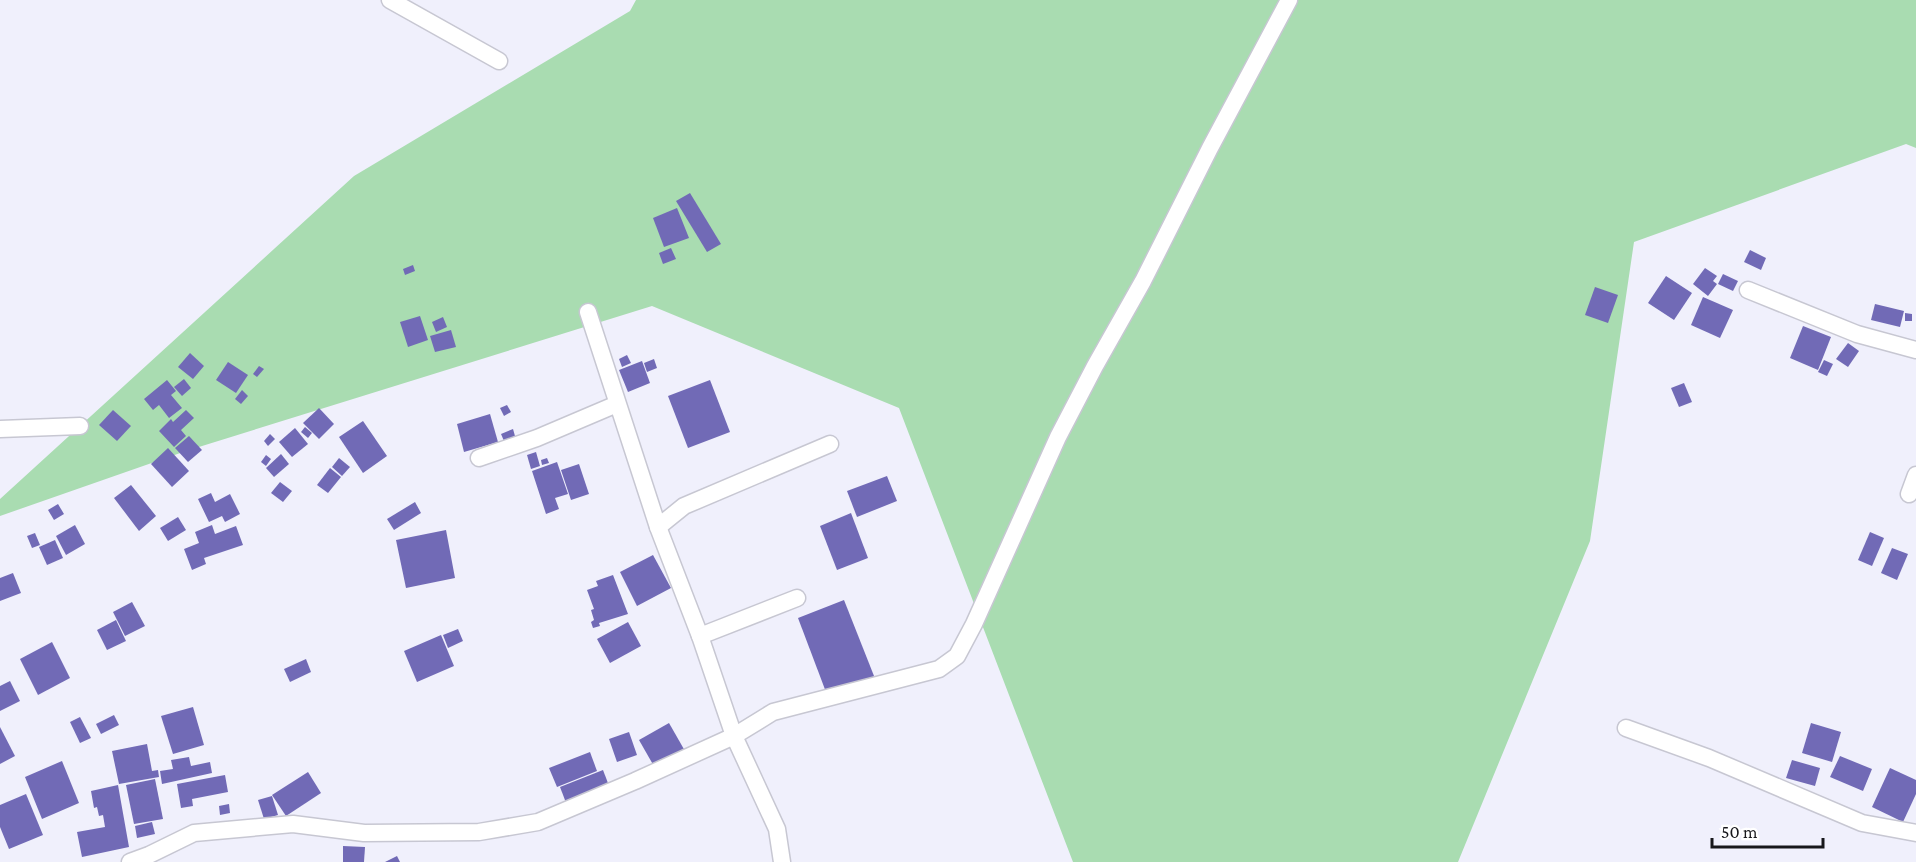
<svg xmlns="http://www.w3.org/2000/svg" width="1916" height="862" font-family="'Crimson Pro',serif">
<rect width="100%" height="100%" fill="#f0f0fc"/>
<polygon fill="#a9dcb1" points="636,0 1916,0 1916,148 1906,144 1634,242 1590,541 1458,862 1073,862 899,408 652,306 186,451 0,516 0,499 354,176 630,11"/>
<g fill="#716ab6">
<polygon points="690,193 721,244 707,252 676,201"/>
<polygon points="677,208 689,238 664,247 653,218"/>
<polygon points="671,248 676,259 663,264 659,253"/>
<polygon points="1750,250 1766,258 1761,270 1744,262"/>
<polygon points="413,265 415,271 405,275 403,269"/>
<polygon points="1705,268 1717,276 1713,281 1717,284 1708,296 1693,284"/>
<polygon points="1723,274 1738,281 1733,291 1718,284"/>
<polygon points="1666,276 1692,293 1674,320 1648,303"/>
<polygon points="1595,287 1618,295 1608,323 1585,315"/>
<polygon points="1703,297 1733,310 1720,338 1691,325"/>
<polygon points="1875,304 1904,311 1900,327 1871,320"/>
<polygon points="1905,313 1912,314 1912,321 1905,321"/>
<polygon points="420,316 428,340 408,347 400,322"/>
<polygon points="443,317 447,327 436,332 432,322"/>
<polygon points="1803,326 1831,337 1818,370 1790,358"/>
<polygon points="451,330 456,347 435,352 430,336"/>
<polygon points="1848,343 1859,351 1848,367 1836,359"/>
<polygon points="190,353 204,366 193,379 178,367"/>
<polygon points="627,355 631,363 622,367 619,359"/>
<polygon points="654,359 657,368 647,372 644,363"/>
<polygon points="1824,360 1833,364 1827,376 1818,372"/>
<polygon points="642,361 650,383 628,392 619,370"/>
<polygon points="228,362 248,375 236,393 216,380"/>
<polygon points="259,366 264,369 257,377 253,374"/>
<polygon points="184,379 191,388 182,396 174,387"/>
<polygon points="167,380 176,391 171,395 182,408 169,418 159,405 153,410 144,399"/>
<polygon points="710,380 730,432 688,448 668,396"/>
<polygon points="1684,383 1692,402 1679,407 1671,388"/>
<polygon points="242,390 248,396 241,404 235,399"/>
<polygon points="507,405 511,412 504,416 500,408"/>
<polygon points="319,408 334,424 319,439 303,423"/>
<polygon points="113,410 131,426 117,441 99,425"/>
<polygon points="186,410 194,418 181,430 186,436 174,447 159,431 171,419 173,422"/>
<polygon points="490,414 498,442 464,452 457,424"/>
<polygon points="363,421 387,456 363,473 339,437"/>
<polygon points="305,427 312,433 308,438 301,432"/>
<polygon points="295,428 308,444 292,457 279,442"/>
<polygon points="513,429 515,436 504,441 501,434"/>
<polygon points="270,434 275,439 268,446 264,441"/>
<polygon points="189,436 202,450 188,462 175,448"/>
<polygon points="168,448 189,471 172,487 151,464"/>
<polygon points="536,452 540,466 531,469 527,455"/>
<polygon points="281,454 289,464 274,477 266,468"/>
<polygon points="266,455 271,459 266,466 261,462"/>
<polygon points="339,458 350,467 342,476 332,467"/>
<polygon points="547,458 549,463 542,465 541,460"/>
<polygon points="557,462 568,494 555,498 559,509 546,514 532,471"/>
<polygon points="579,464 589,494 571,500 561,470"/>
<polygon points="330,468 341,477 328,493 317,485"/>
<polygon points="887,476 897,501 857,517 847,491"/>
<polygon points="280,482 292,491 283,502 271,493"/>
<polygon points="131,485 156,516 139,531 114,498"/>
<polygon points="211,493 215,502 230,494 240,514 225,522 222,516 209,522 198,499"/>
<polygon points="415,502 421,513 394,530 387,519"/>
<polygon points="58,504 64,514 54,520 48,510"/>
<polygon points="851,513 868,558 837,570 820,526"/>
<polygon points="178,517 186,530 168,541 160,528"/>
<polygon points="75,525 85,544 66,555 56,536"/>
<polygon points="212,525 215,534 236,526 243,545 204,558 206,564 192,570 184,549 199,543 195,532"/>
<polygon points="446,530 455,578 406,588 396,540"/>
<polygon points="1870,532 1884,538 1872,566 1858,560"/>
<polygon points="35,533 40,545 32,548 27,536"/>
<polygon points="55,540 63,558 47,565 39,547"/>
<polygon points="1892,548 1908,554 1897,580 1881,573"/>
<polygon points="653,555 671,588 637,606 620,572"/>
<polygon points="13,573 21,593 0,601 0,578"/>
<polygon points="613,575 628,614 599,623 600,626 593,628 591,622 594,620 591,610 594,609 587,590 598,586 596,581"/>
<polygon points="844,600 876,681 829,700 798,618"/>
<polygon points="132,602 145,626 125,636 113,612"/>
<polygon points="116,620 126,641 107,650 97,630"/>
<polygon points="628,622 641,646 610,663 597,639"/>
<polygon points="458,629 463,641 448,648 443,635"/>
<polygon points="441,635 454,666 417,682 404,651"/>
<polygon points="52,642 70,678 38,695 20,659"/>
<polygon points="306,659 311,672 290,682 284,669"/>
<polygon points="10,681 20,701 0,711 0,686"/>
<polygon points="193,707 204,745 173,754 161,716"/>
<polygon points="114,715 119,725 101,734 96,724"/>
<polygon points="80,717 91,738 80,743 70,722"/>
<polygon points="669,723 685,751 655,768 639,740"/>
<polygon points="1811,723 1841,732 1832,762 1802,753"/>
<polygon points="0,727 15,756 0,764"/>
<polygon points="629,732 637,755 617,762 609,739"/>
<polygon points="147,744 152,771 158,770 159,777 119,784 112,751"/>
<polygon points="590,752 597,771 557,787 549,768"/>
<polygon points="1840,756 1872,769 1863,791 1830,777"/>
<polygon points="189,757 191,766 210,762 212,773 162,784 160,771 173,769 171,760"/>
<polygon points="1792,760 1820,768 1815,786 1786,778"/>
<polygon points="62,761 79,803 42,819 25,777"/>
<polygon points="1890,768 1916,780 1916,794 1903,822 1872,807"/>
<polygon points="603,770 611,791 568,808 560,787"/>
<polygon points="308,772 321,793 286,816 272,795"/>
<polygon points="225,775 228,792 192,799 193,806 181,808 177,784"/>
<polygon points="155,779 163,819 134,824 126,785"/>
<polygon points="118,785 129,847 82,857 77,832 105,827 103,815 99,816 97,807 94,808 91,791"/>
<polygon points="26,794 43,835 9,849 0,827 0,805"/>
<polygon points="272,796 278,815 264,819 258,800"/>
<polygon points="229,804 230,813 220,815 219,806"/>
<polygon points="152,822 155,834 137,838 135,826"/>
<polygon points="343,846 365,847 364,862 343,862"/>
<polygon points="397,856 400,862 385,862"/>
</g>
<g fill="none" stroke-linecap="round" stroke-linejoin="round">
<g stroke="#c7c7d2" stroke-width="19">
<g id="minor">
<polyline points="390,0 499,61"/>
<polyline points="1748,290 1857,334 1916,350"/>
<polyline points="588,312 658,527 700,636 734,736 777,829 782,862"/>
<polyline points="0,429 80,426"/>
<polyline points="479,458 537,438 617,404"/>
<polyline points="1909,494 1916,475"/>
<polyline points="658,527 684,506 830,444"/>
<polyline points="700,636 797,598"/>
<polyline points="1626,728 1709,758 1862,823 1916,833"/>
<polyline points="130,862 149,855 194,833 293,824 364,833 479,832 538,822 635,781 734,736 773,712 939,669 957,656 974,624 1058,437 1095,366 1143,281 1210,148 1289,0"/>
</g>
</g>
<use href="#minor" stroke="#fff" stroke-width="16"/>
</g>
<path d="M1712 838v9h111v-9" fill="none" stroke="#17171b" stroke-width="3"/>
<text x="1721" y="838" font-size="18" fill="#17171b" stroke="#ffffff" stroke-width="4.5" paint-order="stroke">50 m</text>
</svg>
